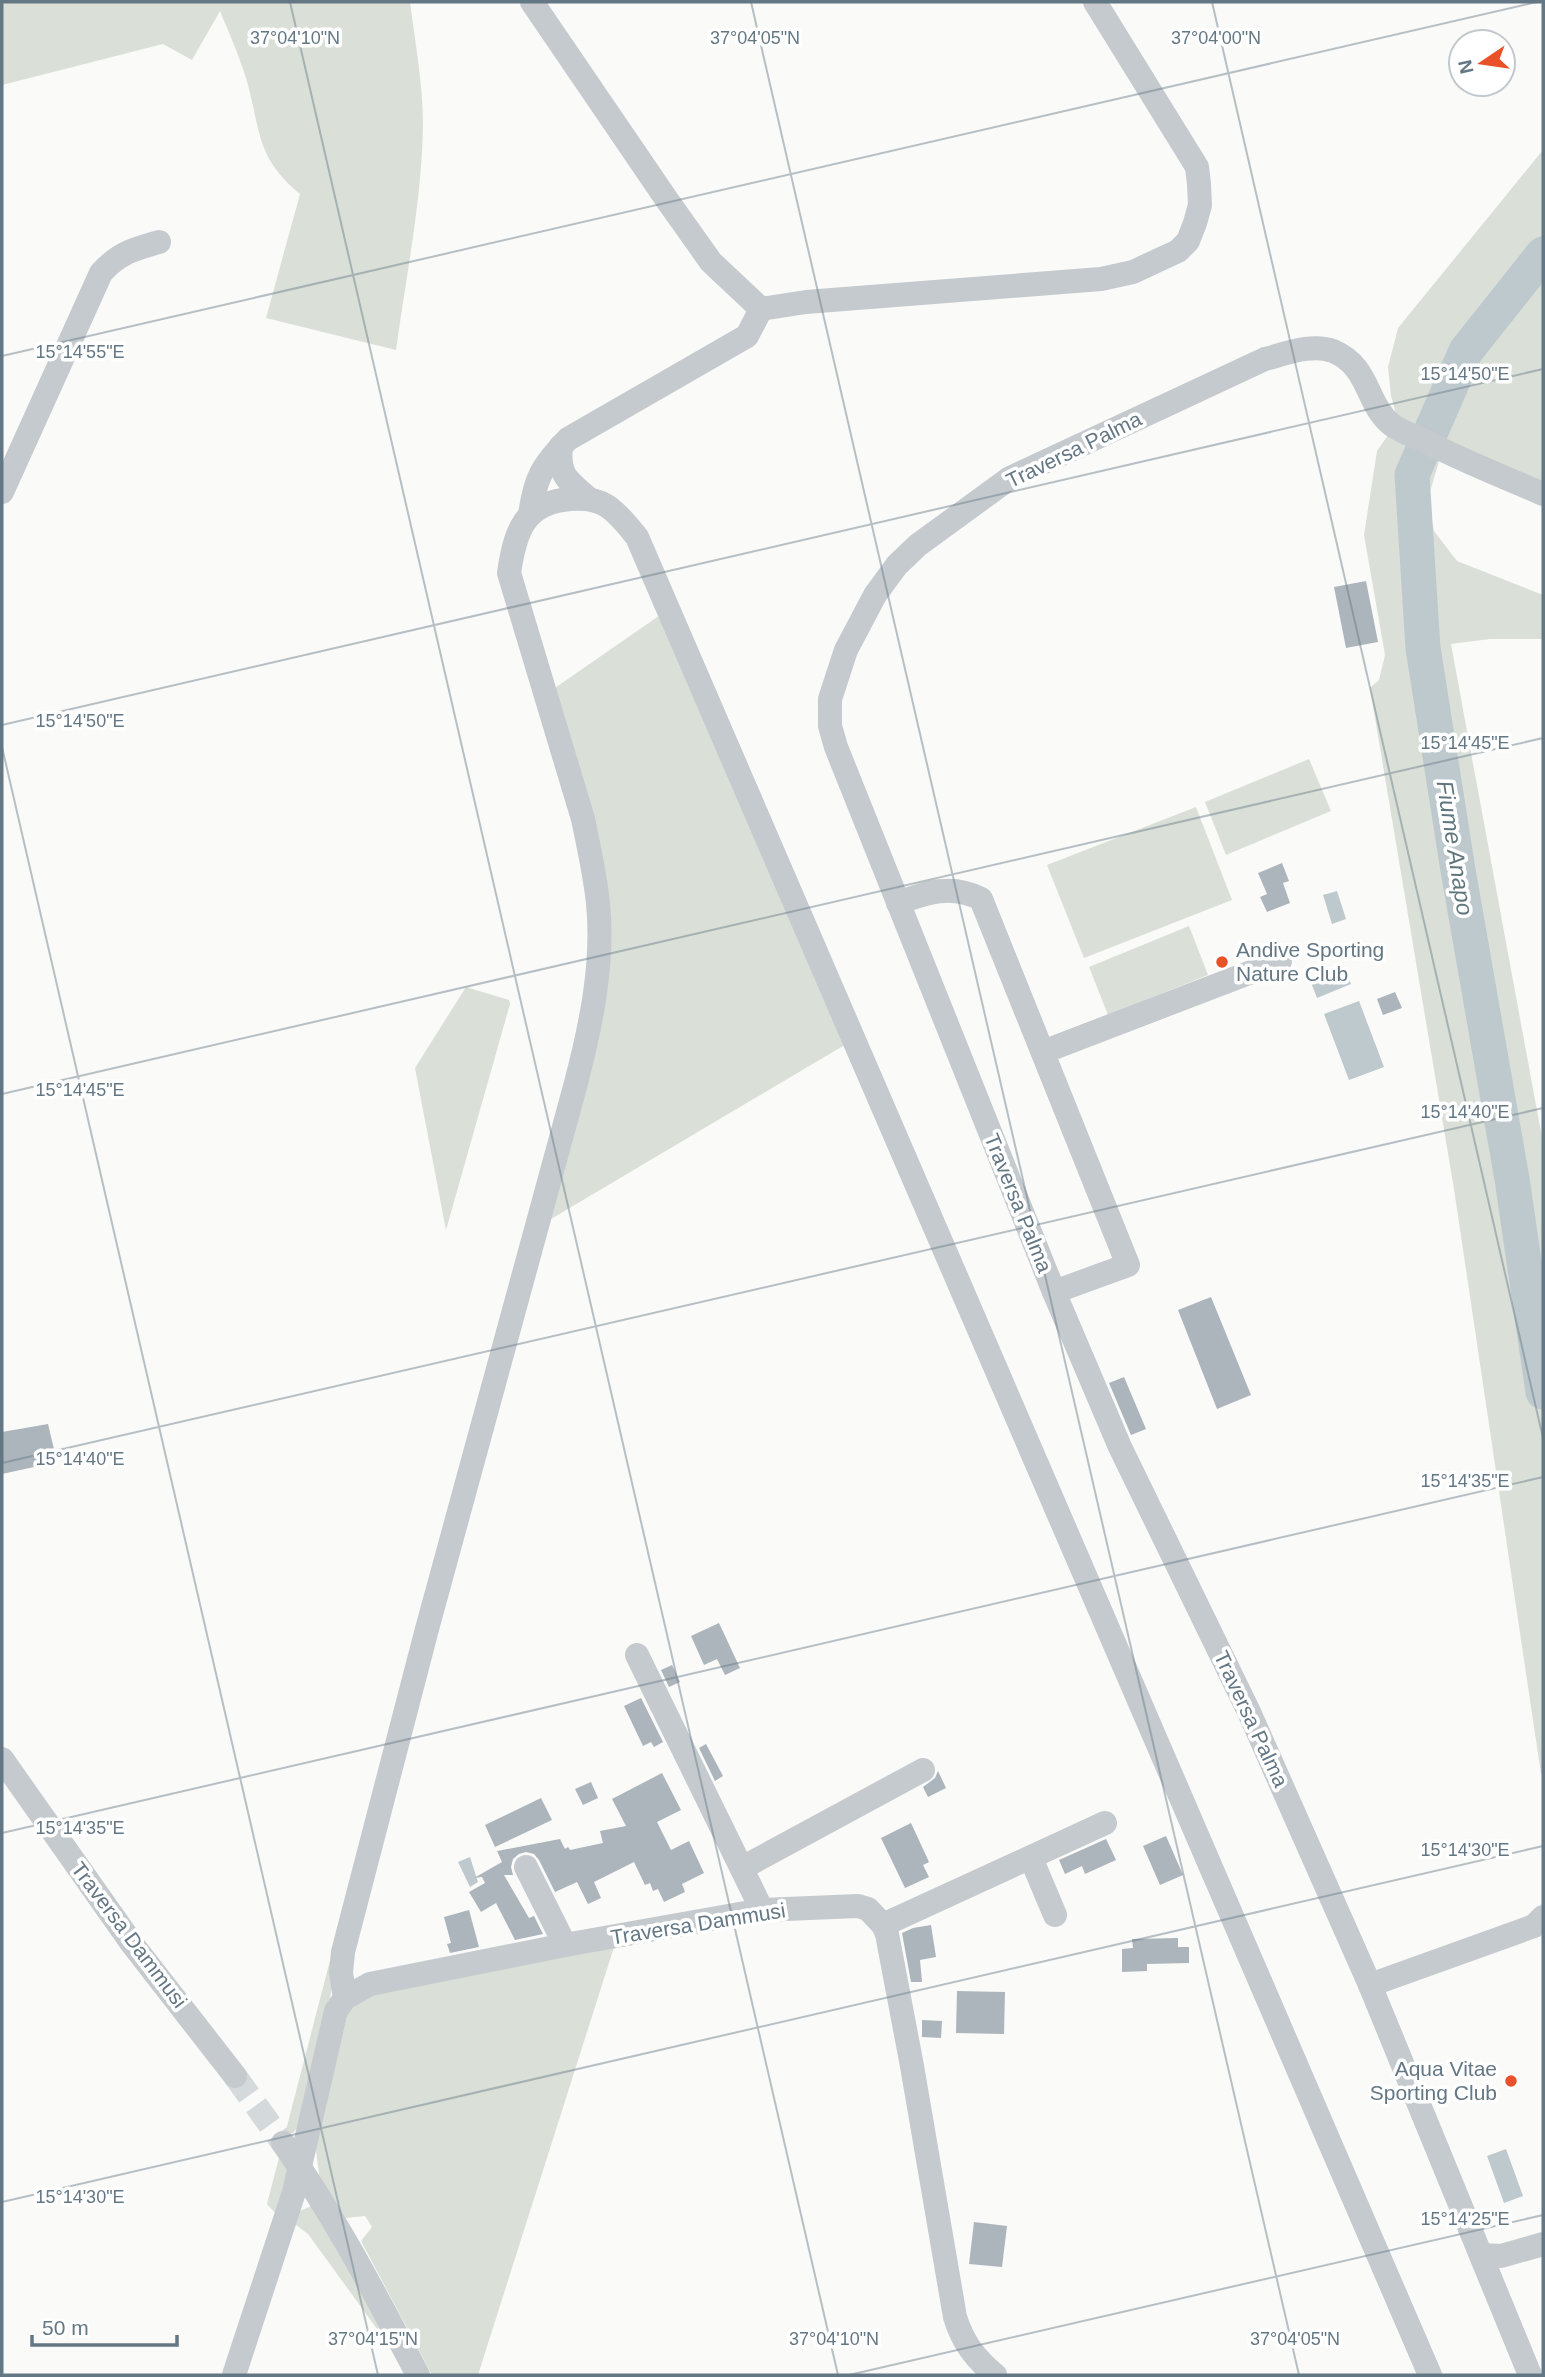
<svg xmlns="http://www.w3.org/2000/svg" width="1545" height="2377" font-family="Helvetica,sans-serif">
<rect width="100%" height="100%" fill="#fafaf8"/>
<g fill="#dae0d7">
<path d="M 2,2 L 410,2 C 415,42 423,84 423,125 C 422,200 406,276 396,350 L 266,318 L 300,194 C 254,156 261,128 246,78 C 239,55 229,33 220,11 L 192,60 L 163,44 L 2,85 Z"/>
<polygon points="1543,150 1543,481 1445,441 1427,502 1434,531 1457,561 1543,595 1543,639 1490,639 1451,644 1543,1143 1543,1774 1541,1774 1454,1189 1370,688 1379,680 1385,655 1364,535 1377,451 1388,435 1396,414 1391,396 1388,367 1398,328"/>
<polygon points="663,613 848,1043 546,1222 605,990 552,690"/>
<polygon points="1309,759 1331,811 1226,855 1205,802"/>
<polygon points="1196,807 1232,900 1084,958 1047,865"/>
<polygon points="1189,926 1208,975 1108,1015 1089,967"/>
<polygon points="466,987 509,1000 510,1004 446,1230 415,1068"/>
<polygon points="615,1944 478,2375 432,2375 361,2241 372,2227 365,2216 346,2218 320,2180 315,2144 349,2009 363,1995"/>
<polygon points="333,1949 339,1951 326,2019 299,2126 293,2133 285,2134"/>
<polygon points="281,2150 291,2167 279,2217 267,2204"/>
<polygon points="316,2204 382,2328 380,2333 308,2234 296,2225 295,2213"/>
</g>
<g fill="#bec9ce">
<polygon points="1337,891 1346,919 1332,924 1323,895"/>
<polygon points="1344,966 1351,984 1317,998 1310,980"/>
<polygon points="1359,1001 1384,1067 1349,1080 1324,1014"/>
<polygon points="470,1857 478,1882 470,1887 458,1862"/>
<polygon points="1506,2149 1523,2196 1504,2203 1487,2156"/>
</g>
<g fill="none" stroke-linecap="round" stroke-linejoin="round">
<polyline stroke="#bec9ce" stroke-width="35" points="1543,254 1466,351 1412,475 1423,648 1458,870 1512,1179 1543,1392"/>
</g>
<g fill="#acb5bb">
<polygon points="1366,581 1378,642 1346,648 1334,587"/>
<polygon points="1282,863 1289,881 1283,883 1290,903 1267,912 1260,897 1267,894 1258,873"/>
<polygon points="1395,992 1402,1008 1383,1015 1377,999"/>
<polygon points="1211,1297 1251,1395 1217,1409 1178,1310"/>
<polygon points="1124,1377 1146,1429 1131,1435 1109,1383"/>
<polygon points="48,1424 57,1462 2,1474 2,1432"/>
<polygon points="719,1623 740,1668 725,1675 717,1659 704,1665 691,1636"/>
<polygon points="672,1665 680,1682 669,1687 661,1670"/>
<polygon points="641,1698 663,1742 654,1747 651,1742 643,1746 624,1706"/>
<polygon points="706,1744 723,1776 715,1781 699,1748"/>
<polygon points="938,1771 946,1788 928,1797 923,1787 935,1778"/>
<polygon points="662,1773 681,1810 657,1822 671,1850 689,1841 704,1873 682,1884 685,1892 664,1902 658,1889 653,1891 650,1883 645,1885 634,1862 594,1882 601,1898 588,1904 577,1882 555,1892 539,1860 534,1854 526,1852 519,1854 513,1859 511,1867 513,1875 504,1875 529,1918 534,1916 543,1934 515,1940 496,1903 481,1912 469,1892 485,1883 482,1877 474,1878 502,1862 497,1851 560,1839 565,1849 568,1847 570,1850 603,1843 600,1831 626,1826 612,1799"/>
<polygon points="591,1782 598,1798 583,1805 575,1789"/>
<polygon points="541,1798 552,1820 495,1847 485,1825"/>
<polygon points="911,1823 929,1862 923,1865 929,1877 905,1888 881,1838"/>
<polygon points="1166,1836 1183,1875 1160,1885 1143,1846"/>
<polygon points="1106,1839 1116,1860 1085,1874 1082,1866 1065,1874 1059,1860"/>
<polygon points="469,1910 479,1947 450,1953 447,1944 451,1943 444,1917"/>
<polygon points="931,1925 936,1957 920,1960 922,1982 911,1982 902,1933 913,1928"/>
<polygon points="1178,1938 1178,1947 1189,1947 1189,1963 1147,1964 1147,1971 1122,1972 1122,1949 1133,1948 1132,1939"/>
<polygon points="957,1991 1005,1992 1004,2034 956,2033"/>
<polygon points="922,2020 942,2021 941,2038 922,2037"/>
<polygon points="974,2222 1007,2226 1002,2267 969,2264"/>
</g>
<g fill="none" stroke-linecap="round" stroke-linejoin="round">
<polyline stroke="#d4d9db" stroke-width="24" stroke-dasharray="24 12" stroke-linecap="butt" points="235,2076 283,2143"/>
<g stroke="#c5cace" stroke-width="24">
<polyline points="761,309 806,302 1101,279 1133,272 1178,251 1188,241 1195,223 1200,205 1199,184 1197,167 1095,2"/>
<path d="M 561,446 C 558,475 567,480 588,498"/>
<path d="M 2,492 L 101,273 C 119,253 134,249 159,242"/>
<path d="M 530,515 C 535,478 542,466 568,439 L 747,336 L 761,309 L 711,262 L 667,200 L 532,2"/>
<path d="M 898,903 C 927,892 952,884 981,899 L 1128,1265 L 1054,1292"/>
<polyline points="1043,1052 1280,961"/>
<polyline points="637,1655 762,1910"/>
<polyline points="2,1759 133,1945 235,2076"/>
<polyline points="1031,1858 1055,1915"/>
<polyline points="526,1867 565,1945"/>
<polyline points="742,1868 923,1770"/>
<polyline points="883,1925 1105,1823"/>
<polyline points="1370,1985 1534,1926 1543,1917"/>
<path d="M 345,1998 L 341,1973 L 343,1952 L 427,1629 L 576,1083 C 591,1025 604,964 598,903 C 595,875 589,847 583,819 L 509,573 C 515,532 524,502 571,499 C 584,498 596,499 607,506 C 619,514 628,526 637,537 L 1430,2375"/>
<path d="M 283,2143 C 335,2216 376,2296 418,2375"/>
<polyline points="1481,2255 1501,2256 1543,2244"/>
<path d="M 234,2375 L 294,2192 L 336,2011 L 345,1998 L 370,1984 L 565,1945 L 762,1910 L 858,1906 L 868,1909 L 883,1925 L 887,1934 L 912,2066 L 955,2317 C 963,2343 975,2358 995,2375"/>
<path d="M 1530,2375 L 1370,1985 L 1249,1712 L 1120,1447 L 1054,1292 L 836,747 L 830,726 L 830,699 L 846,650 L 875,595 L 897,565 L 918,545 L 1010,478 L 1265,359 C 1285,354 1312,343 1333,351 C 1371,367 1365,404 1392,425 C 1400,431 1411,435 1421,439 C 1460,460 1502,476 1543,494"/>
</g>
</g>
<path fill="none" stroke="#647784" stroke-width="2" stroke-opacity="0.45" d="M 290,2 L 838,2375M 751,2 L 1299,2375M 1212,2 L 1543,1438M 2,356 L 1537,2M 2,725 L 1543,369M 2,747 L 378,2375M 2,1094 L 1543,738M 2,1463 L 1543,1108M 2,1833 L 1543,1477M 2,2202 L 1543,1846M 849,2375 L 1543,2215"/>
<g fill="#e95129" stroke="#fff" stroke-width="2.5">
<circle cx="1222" cy="962" r="7"/>
<circle cx="1511" cy="2081" r="7"/>
</g>
<g text-anchor="middle" stroke-width="7" stroke-linejoin="round" paint-order="stroke">
<g font-size="21" fill="#647784" stroke="#fff">
<text transform="translate(1074 450) rotate(-26)" y="7">Traversa Palma</text>
<text transform="translate(1018 1203) rotate(68)" y="7">Traversa Palma</text>
<text transform="translate(1251 1719) rotate(65)" y="7">Traversa Palma</text>
<text transform="translate(698 1924) rotate(-9)" y="7">Traversa Dammusi</text>
<text transform="translate(129 1935) rotate(53)" y="7">Traversa Dammusi</text>
</g>
<g font-size="21" fill="#647784" stroke="#fff" text-anchor="start">
<text x="1236" y="957">Andive Sporting<tspan x="1236" dy="24">Nature Club</tspan></text>
<text x="1497" y="2076" text-anchor="end">Aqua Vitae<tspan x="1497" dy="24">Sporting Club</tspan></text>
</g>
<g font-size="23" font-style="italic" fill="#5f767d" stroke="#fff">
<text transform="translate(1455 848) rotate(81)" y="8">Fiume Anapo</text>
</g>
</g>
<g font-size="18" text-anchor="middle" fill="#647784" stroke="#fff" stroke-width="7" stroke-linejoin="round" paint-order="stroke">
<text x="295" y="44">37°04'10"N</text>
<text x="755" y="44">37°04'05"N</text>
<text x="1216" y="44">37°04'00"N</text>
<text x="80" y="358">15°14'55"E</text>
<text x="1465" y="380">15°14'50"E</text>
<text x="80" y="727">15°14'50"E</text>
<text x="1465" y="749">15°14'45"E</text>
<text x="80" y="1096">15°14'45"E</text>
<text x="1465" y="1118">15°14'40"E</text>
<text x="80" y="1465">15°14'40"E</text>
<text x="1465" y="1487">15°14'35"E</text>
<text x="80" y="1834">15°14'35"E</text>
<text x="1465" y="1856">15°14'30"E</text>
<text x="80" y="2203">15°14'30"E</text>
<text x="1465" y="2225">15°14'25"E</text>
<text x="373" y="2345">37°04'15"N</text>
<text x="834" y="2345">37°04'10"N</text>
<text x="1295" y="2345">37°04'05"N</text>
</g>
<rect width="1545" height="2377" fill="none" stroke="#647784" stroke-width="7"/>
<g transform="translate(1482 63) rotate(257)"><circle r="33" fill="#ffffff" stroke="#c1c9ce" stroke-width="2"/>
<path d="M0-5L12 26L0 18L-12 26Z" fill="#e95129"/>
<text y="-10" font-size="19" font-weight="bold" text-anchor="middle" fill="#647784">N</text>
</g>
<path d="M32 2335v10h145v-10" fill="none" stroke="#647784" stroke-width="3.5"/>
<text x="42" y="2335" font-size="21" fill="#647784" stroke="#ffffff" stroke-width="5" paint-order="stroke">50 m</text>
</svg>
